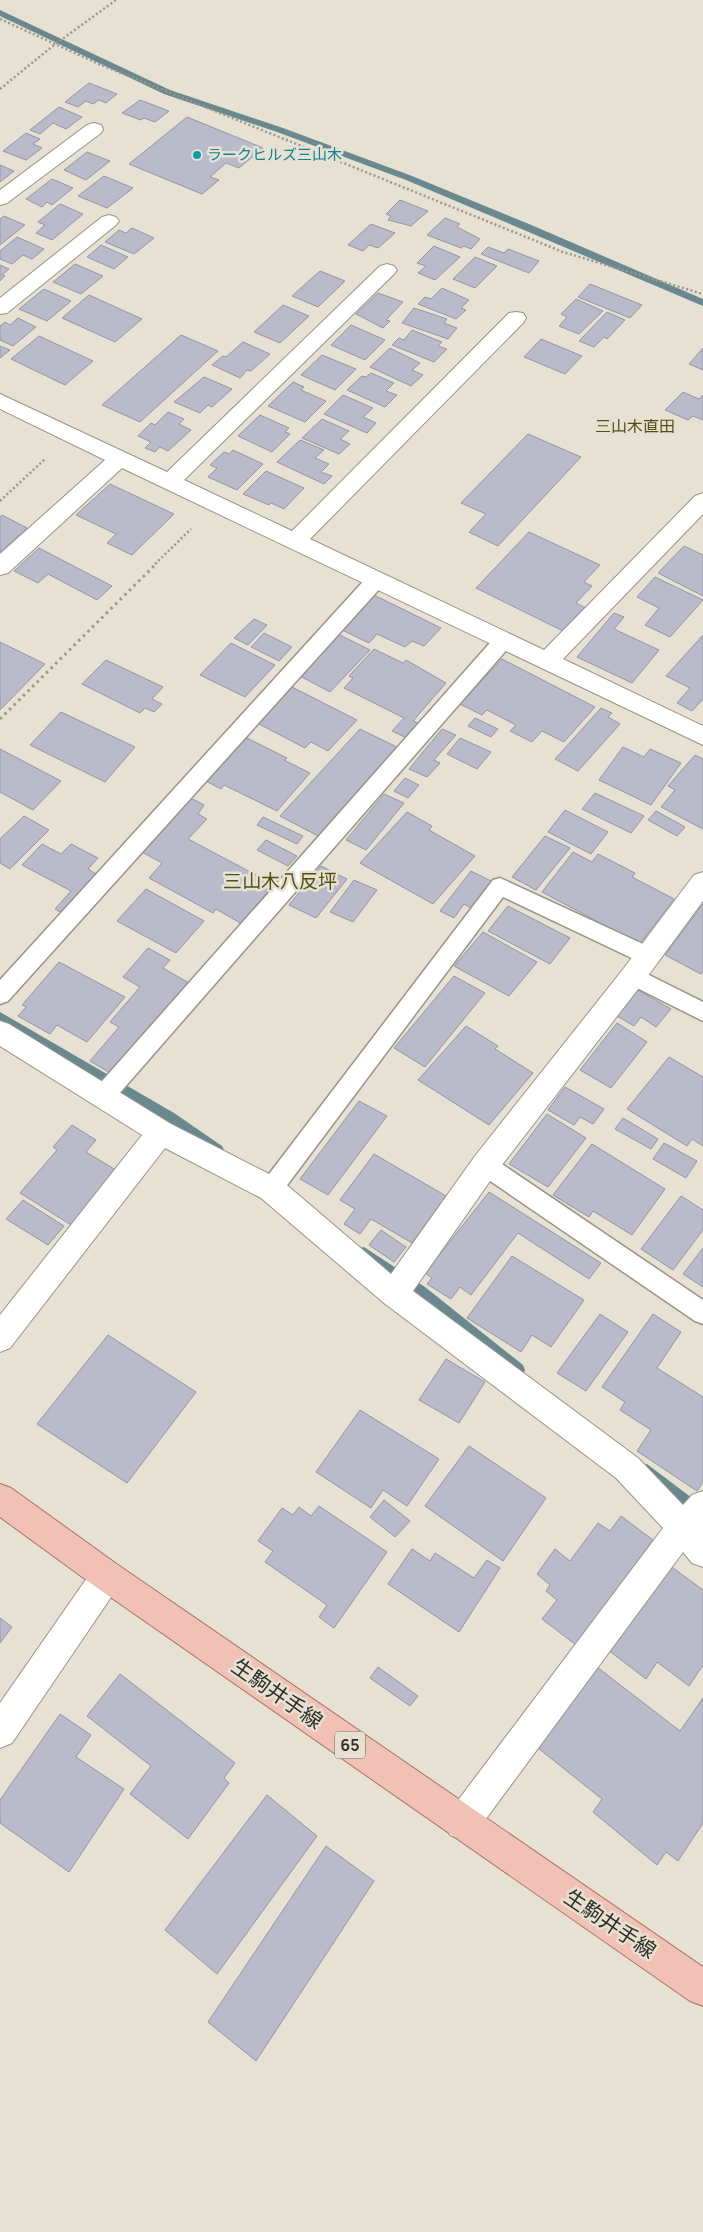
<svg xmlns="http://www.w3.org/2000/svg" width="703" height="2232" font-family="Manrope,'Noto Sans JP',sans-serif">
<rect width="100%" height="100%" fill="#e6e1d2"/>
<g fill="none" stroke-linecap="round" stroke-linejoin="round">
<g fill="#69898f" fill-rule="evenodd">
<polygon points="0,10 170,90 283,128 412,176 529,224 703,299 703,306 406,180 277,132 164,94 0,16"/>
<polygon points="0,1012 174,1113 222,1146 224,1150 222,1154 217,1156 212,1154 164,1121 0,1025"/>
<polygon points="364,1247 425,1287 523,1365 525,1370 523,1375 518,1377 513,1375 415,1297 359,1258 357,1253 359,1248"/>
<polygon points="647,1464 696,1501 703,1509 703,1529 697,1526 686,1511 642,1476 639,1471 642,1466"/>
</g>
</g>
<g fill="#babbca" stroke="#9596a4">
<polygon points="89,83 117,94 106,103 99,100 93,104 86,101 78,107 65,102"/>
<polygon points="140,100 169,111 155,122 144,118 141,120 122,113"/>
<polygon points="59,107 82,117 66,129 53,123 40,134 30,130"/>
<polygon points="187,117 263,148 239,168 226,163 210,177 219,180 202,194 129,164"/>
<polygon points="26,133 40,139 33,144 42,148 26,160 3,151"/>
<polygon points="87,152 110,161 86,180 64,170"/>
<polygon points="0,165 14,171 0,182"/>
<polygon points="104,176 133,188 107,208 78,196"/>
<polygon points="52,179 73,188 52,205 47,202 42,207 26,199"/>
<polygon points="400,200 428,211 411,226 388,220 391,216 386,214"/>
<polygon points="60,204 83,214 52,240 36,233 45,225 38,222"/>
<polygon points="4,216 25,225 0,245 0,219"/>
<polygon points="445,218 460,224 457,227 480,239 471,249 464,246 461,248 427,235"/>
<polygon points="371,224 395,233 378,248 369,245 363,251 348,245"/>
<polygon points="132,228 154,238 134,254 105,242 119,230 126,233"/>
<polygon points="17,237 44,249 32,259 23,255 12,264 0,259 0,251"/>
<polygon points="101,245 128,257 114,269 87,257"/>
<polygon points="434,246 460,257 435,280 418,273 426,266 417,263"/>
<polygon points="488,247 504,253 508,249 539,261 529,273 481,254"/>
<polygon points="475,257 497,266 475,288 453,279"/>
<polygon points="75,264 103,276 81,294 53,282"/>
<polygon points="0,265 9,269 2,275 5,276 0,281"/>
<polygon points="320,271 345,281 318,307 292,296"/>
<polygon points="590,284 642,305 630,318 578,297"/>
<polygon points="442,288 469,300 461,308 466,310 456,319 418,304 425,297 431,299"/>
<polygon points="44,289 71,301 47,321 19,309"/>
<polygon points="378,293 403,302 386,320 390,321 383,328 356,314"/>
<polygon points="89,295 142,319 115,342 62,318"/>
<polygon points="576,299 603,311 579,334 559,326 567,317 561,314"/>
<polygon points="283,305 309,316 280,343 254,332"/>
<polygon points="414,308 447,319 444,323 457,328 448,339 402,323"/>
<polygon points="607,312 625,320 607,339 604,337 594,347 579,341"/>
<polygon points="18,318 36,327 13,346 0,340 0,326 5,322 10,325"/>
<polygon points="351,325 385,340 365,360 331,345"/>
<polygon points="412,330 442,342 438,346 447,349 434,362 392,345 399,338 404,340"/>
<polygon points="181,335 218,351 140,422 102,405"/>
<polygon points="39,336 93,361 65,385 11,359"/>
<polygon points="541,339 582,356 565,374 524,357"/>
<polygon points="243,342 270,354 251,371 247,370 240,378 212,365 223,356 226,357"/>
<polygon points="0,346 10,350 0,358"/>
<polygon points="390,348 420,363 412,370 423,375 411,386 370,367"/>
<polygon points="703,348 703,370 689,364"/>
<polygon points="322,355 356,369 335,390 301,375"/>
<polygon points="371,373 394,383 386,391 397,395 385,407 347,390 362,376 366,377"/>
<polygon points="204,377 232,389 212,407 208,405 200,413 174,402"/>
<polygon points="293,382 304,387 301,390 326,401 305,422 268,406"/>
<polygon points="683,392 699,399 703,395 703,420 693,416 688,420 665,410"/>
<polygon points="343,395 373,408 363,417 376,423 367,433 324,414"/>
<polygon points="168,412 184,419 179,424 191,430 168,451 160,447 155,452 145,448 151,442 138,436 151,423 155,425"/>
<polygon points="260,415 289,428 285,432 290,434 272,452 238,436"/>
<polygon points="322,419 349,431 340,439 350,444 339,454 302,438"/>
<polygon points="528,434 581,457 498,546 469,532 486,514 461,503"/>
<polygon points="300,440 324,450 315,458 329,464 321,472 332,476 324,484 277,462"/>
<polygon points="233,450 263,464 237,490 208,477 217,468 210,465 224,452 229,454"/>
<polygon points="266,471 304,488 284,509 271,503 269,505 243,494"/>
<polygon points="110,484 174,514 132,555 107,543 116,534 76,515"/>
<polygon points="2,515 27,528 0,552 0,517"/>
<polygon points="529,532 600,565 584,582 592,586 576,603 586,608 565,632 476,588"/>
<polygon points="684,546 703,555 703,596 658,573"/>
<polygon points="39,548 112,586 97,600 48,574 38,583 14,571"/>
<polygon points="655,577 703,600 670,637 645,625 659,608 637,597"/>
<polygon points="374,595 441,628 424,646 412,641 405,647 377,634 369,643 342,630"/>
<polygon points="614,613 624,617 614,629 659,650 632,683 577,657"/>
<polygon points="254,619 267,625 248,645 234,638"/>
<polygon points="264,633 292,647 279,661 251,647"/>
<polygon points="338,634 370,650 330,692 298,675"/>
<polygon points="703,635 703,699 692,711 677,703 690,688 666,676"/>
<polygon points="0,642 45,664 0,710"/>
<polygon points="231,643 275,665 245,697 200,675"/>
<polygon points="374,649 403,663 406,660 446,683 413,721 420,724 407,738 392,731 404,718 344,688 353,678 349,676"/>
<polygon points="502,659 595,707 564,742 542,731 532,742 510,731 516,725 487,710 482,715 460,704"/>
<polygon points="106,660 163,687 152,699 162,704 154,712 145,708 140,713 82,684"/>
<polygon points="292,687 357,720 328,751 311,742 305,748 257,723"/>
<polygon points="601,708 612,713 608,717 620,724 578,771 555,759"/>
<polygon points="61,712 135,747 105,782 30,745"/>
<polygon points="475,718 498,729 491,737 468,726"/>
<polygon points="360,729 399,748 320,837 280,816"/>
<polygon points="442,729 456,735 434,760 440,763 427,777 409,769"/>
<polygon points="245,737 287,758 284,760 310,773 277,811 224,785 221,789 206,781"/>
<polygon points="460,738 491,752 477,769 447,754"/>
<polygon points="623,747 644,757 650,749 681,763 651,805 599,780"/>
<polygon points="0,749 61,781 33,810 0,792"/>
<polygon points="695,755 703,759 703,829 661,807 675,790 668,786"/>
<polygon points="405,778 419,785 408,798 394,791"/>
<polygon points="595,793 644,816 631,833 582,809"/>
<polygon points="384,794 404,803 366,850 346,840"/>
<polygon points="189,797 204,805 198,814 207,819 188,839 275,885 242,924 216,909 213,913 149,878 162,863 140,851"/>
<polygon points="565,810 608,832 591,854 548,832"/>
<polygon points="656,811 685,827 677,836 648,820"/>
<polygon points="407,812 432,826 429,830 475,856 433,904 360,863"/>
<polygon points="24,816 49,830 10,869 0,863 0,839"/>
<polygon points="263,817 303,836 297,844 257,825"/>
<polygon points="545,836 570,848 536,890 512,877"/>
<polygon points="266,840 297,856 288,866 257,850"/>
<polygon points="42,844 61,854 71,844 98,858 88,869 96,874 74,899 77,900 64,914 55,909 71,891 22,865"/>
<polygon points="573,852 592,862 598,854 635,873 632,877 674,899 640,944 542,892"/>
<polygon points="321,866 347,879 316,918 289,905"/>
<polygon points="471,871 491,881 471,908 464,904 454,918 440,911"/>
<polygon points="354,880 377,890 353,922 330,912"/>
<polygon points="146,889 204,921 176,953 117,921"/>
<polygon points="703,904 703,971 701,974 665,955"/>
<polygon points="508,906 570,938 550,964 488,931"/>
<polygon points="483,932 537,962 509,996 454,966"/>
<polygon points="148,948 170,960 163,968 189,983 112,1074 90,1061 119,1027 110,1022 140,987 123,977"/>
<polygon points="59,962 125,997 87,1042 57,1025 50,1034 18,1016 26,1007 22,1005"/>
<polygon points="454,976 485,993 425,1067 394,1048"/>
<polygon points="638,990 671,1009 656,1027 641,1017 634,1026 617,1016"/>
<polygon points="617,1023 647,1042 611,1088 580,1070"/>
<polygon points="466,1026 498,1046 495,1049 533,1073 489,1125 418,1080"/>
<polygon points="669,1057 703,1077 703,1146 692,1139 687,1146 627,1109"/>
<polygon points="565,1087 604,1109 593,1124 580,1117 574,1125 548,1110"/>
<polygon points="359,1101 387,1116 328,1195 300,1179"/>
<polygon points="547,1114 586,1138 548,1187 509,1164"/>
<polygon points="623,1118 658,1139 651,1149 615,1129"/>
<polygon points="72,1125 96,1140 86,1152 121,1173 76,1228 20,1193 57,1150 53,1147"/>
<polygon points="664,1143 697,1161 686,1178 653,1159"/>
<polygon points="592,1144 665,1189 632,1235 593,1211 589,1217 553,1195"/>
<polygon points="374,1154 446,1196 412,1243 371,1219 360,1234 344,1224 355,1209 340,1200"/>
<polygon points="489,1192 601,1263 589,1279 518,1233 471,1295 460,1287 451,1299 427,1284 432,1278 425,1273"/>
<polygon points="681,1196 703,1210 703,1230 673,1270 641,1249"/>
<polygon points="23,1200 64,1226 48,1245 6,1219"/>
<polygon points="381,1230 406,1247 394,1262 369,1245"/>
<polygon points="703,1248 703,1287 683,1274"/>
<polygon points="512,1256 584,1300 551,1347 532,1335 521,1352 467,1318"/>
<polygon points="600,1314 628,1332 586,1391 557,1373"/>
<polygon points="653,1314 681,1332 657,1368 703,1397 703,1482 697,1491 637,1451 651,1430 620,1410 625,1402 602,1387"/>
<polygon points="108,1335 196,1392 127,1483 37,1424"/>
<polygon points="446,1359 485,1382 459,1423 419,1400"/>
<polygon points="360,1410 439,1459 407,1506 383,1490 371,1508 316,1472"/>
<polygon points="469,1446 546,1498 503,1561 425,1506"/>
<polygon points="384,1500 410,1521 395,1537 370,1517"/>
<polygon points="319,1506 387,1552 334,1628 319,1617 327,1605 265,1562 273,1551 258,1541 282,1508 293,1515 299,1507 311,1516"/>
<polygon points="621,1516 653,1540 576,1645 542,1619 557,1600 546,1591 550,1585 537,1574 555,1549 570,1561 598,1523 610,1531"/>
<polygon points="412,1549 430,1561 435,1553 474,1578 487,1560 500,1568 459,1632 388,1584"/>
<polygon points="665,1562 703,1590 703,1665 689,1686 657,1662 646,1679 603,1646"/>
<polygon points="0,1618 12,1627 0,1643"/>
<polygon points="378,1667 418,1696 410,1706 370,1678"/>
<polygon points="597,1667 680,1731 703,1698 703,1823 678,1861 666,1852 657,1865 593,1812 602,1799 538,1748"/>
<polygon points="120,1674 235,1763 224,1778 229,1783 188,1839 130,1794 151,1766 87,1716"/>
<polygon points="60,1714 91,1735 76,1757 124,1789 69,1872 0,1823 0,1800"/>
<polygon points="267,1795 317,1836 217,1974 165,1930"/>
<polygon points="326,1846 374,1881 256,2061 208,2022"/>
</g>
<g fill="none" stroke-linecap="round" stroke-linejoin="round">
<g stroke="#999486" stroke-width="3">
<g id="service">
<polygon points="376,573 383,575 385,580 383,585 8,1001 0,1004 0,980 369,575"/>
<polygon points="503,634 510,636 512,641 510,646 111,1103 103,1106 95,1103 92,1096 95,1089 496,636"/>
<polygon points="500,878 656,950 659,956 656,962 648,965 640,962 503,897 279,1196 271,1199 263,1196 259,1189 263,1182 493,880"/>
<polygon points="633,967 703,1002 703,1021 625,982 622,976 625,970"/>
<polygon points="485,1155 493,1158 703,1300 703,1324 695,1321 477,1172 474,1165 477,1158"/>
</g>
</g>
<g stroke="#999486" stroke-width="2">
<g id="minor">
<polygon points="94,123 101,125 103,129 101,133 7,203 0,205 0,190 87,125"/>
<polygon points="109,215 116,217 119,221 116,225 7,313 0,314 0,298 102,217"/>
<polygon points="387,264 394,266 397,270 394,274 184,480 292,531 509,313 516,312 523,313 526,318 523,323 310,539 544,650 695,496 703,493 703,514 563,659 703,726 703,745 122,468 8,573 0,575 0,554 105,460 0,409 0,394 167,472 380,266"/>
<polygon points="703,872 703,901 642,984 495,1174 413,1291 638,1458 683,1505 692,1495 703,1491 703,1567 692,1563 683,1552 474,1835 462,1840 450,1835 445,1823 450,1811 663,1528 616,1478 384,1303 261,1198 165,1148 10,1348 0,1352 0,1315 142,1135 0,1046 0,1021 9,1024 171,1124 281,1180 391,1274 475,1156 624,968 694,875"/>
</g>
</g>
<g stroke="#999486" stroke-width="2">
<polygon id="tertiary" points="107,1560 118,1565 123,1576 118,1587 12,1743 0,1748 0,1703 96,1565"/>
</g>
<g stroke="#a87363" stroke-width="2">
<polygon id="primary" points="0,1484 11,1488 118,1565 703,1967 703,2006 690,2001 96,1587 0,1517"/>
</g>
<g stroke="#9b978c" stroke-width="2.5" stroke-dasharray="2 2.5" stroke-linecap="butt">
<polyline points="0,19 99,64 563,252 703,294"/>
<polyline points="0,89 54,45 116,0"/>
<polyline points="0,501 45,459"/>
<polyline points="155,564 191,529"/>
</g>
<polyline stroke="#9b978c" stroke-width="3" stroke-dasharray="2.5 4" stroke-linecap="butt" points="0,719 157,563"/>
<use href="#service" fill="#fff" fill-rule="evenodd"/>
<use href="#minor" fill="#fff" fill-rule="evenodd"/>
<use href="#tertiary" fill="#fff" fill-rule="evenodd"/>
<use href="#primary" fill="#f2c1b5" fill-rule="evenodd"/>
</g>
<circle fill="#0f9aa8" stroke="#e6e1d2" stroke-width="2" cx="197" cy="155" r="5"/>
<g text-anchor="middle" stroke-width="5" stroke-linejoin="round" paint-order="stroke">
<g font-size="15" fill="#0d838f" stroke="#e6e1d2" text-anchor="start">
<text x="207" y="160">ラークヒルズ三山木</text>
</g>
<g font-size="16" fill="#555012" stroke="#e6e1d2">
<text x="635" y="432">三山木直田</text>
</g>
<rect fill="#e6e1d2" stroke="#67645b" stroke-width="1" x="335" y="1731.5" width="30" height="27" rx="4"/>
<g font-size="16" font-weight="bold" fill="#302e28">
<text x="350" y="1751">65</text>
</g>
<g font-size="19" fill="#555012" stroke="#e6e1d2">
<text x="280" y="888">三山木八反坪</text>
</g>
<g font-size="21" fill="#302e28" stroke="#e6e1d2">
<text transform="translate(277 1694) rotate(35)" y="7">生駒井手線</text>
<text transform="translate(610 1924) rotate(34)" y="7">生駒井手線</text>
</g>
</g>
</svg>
